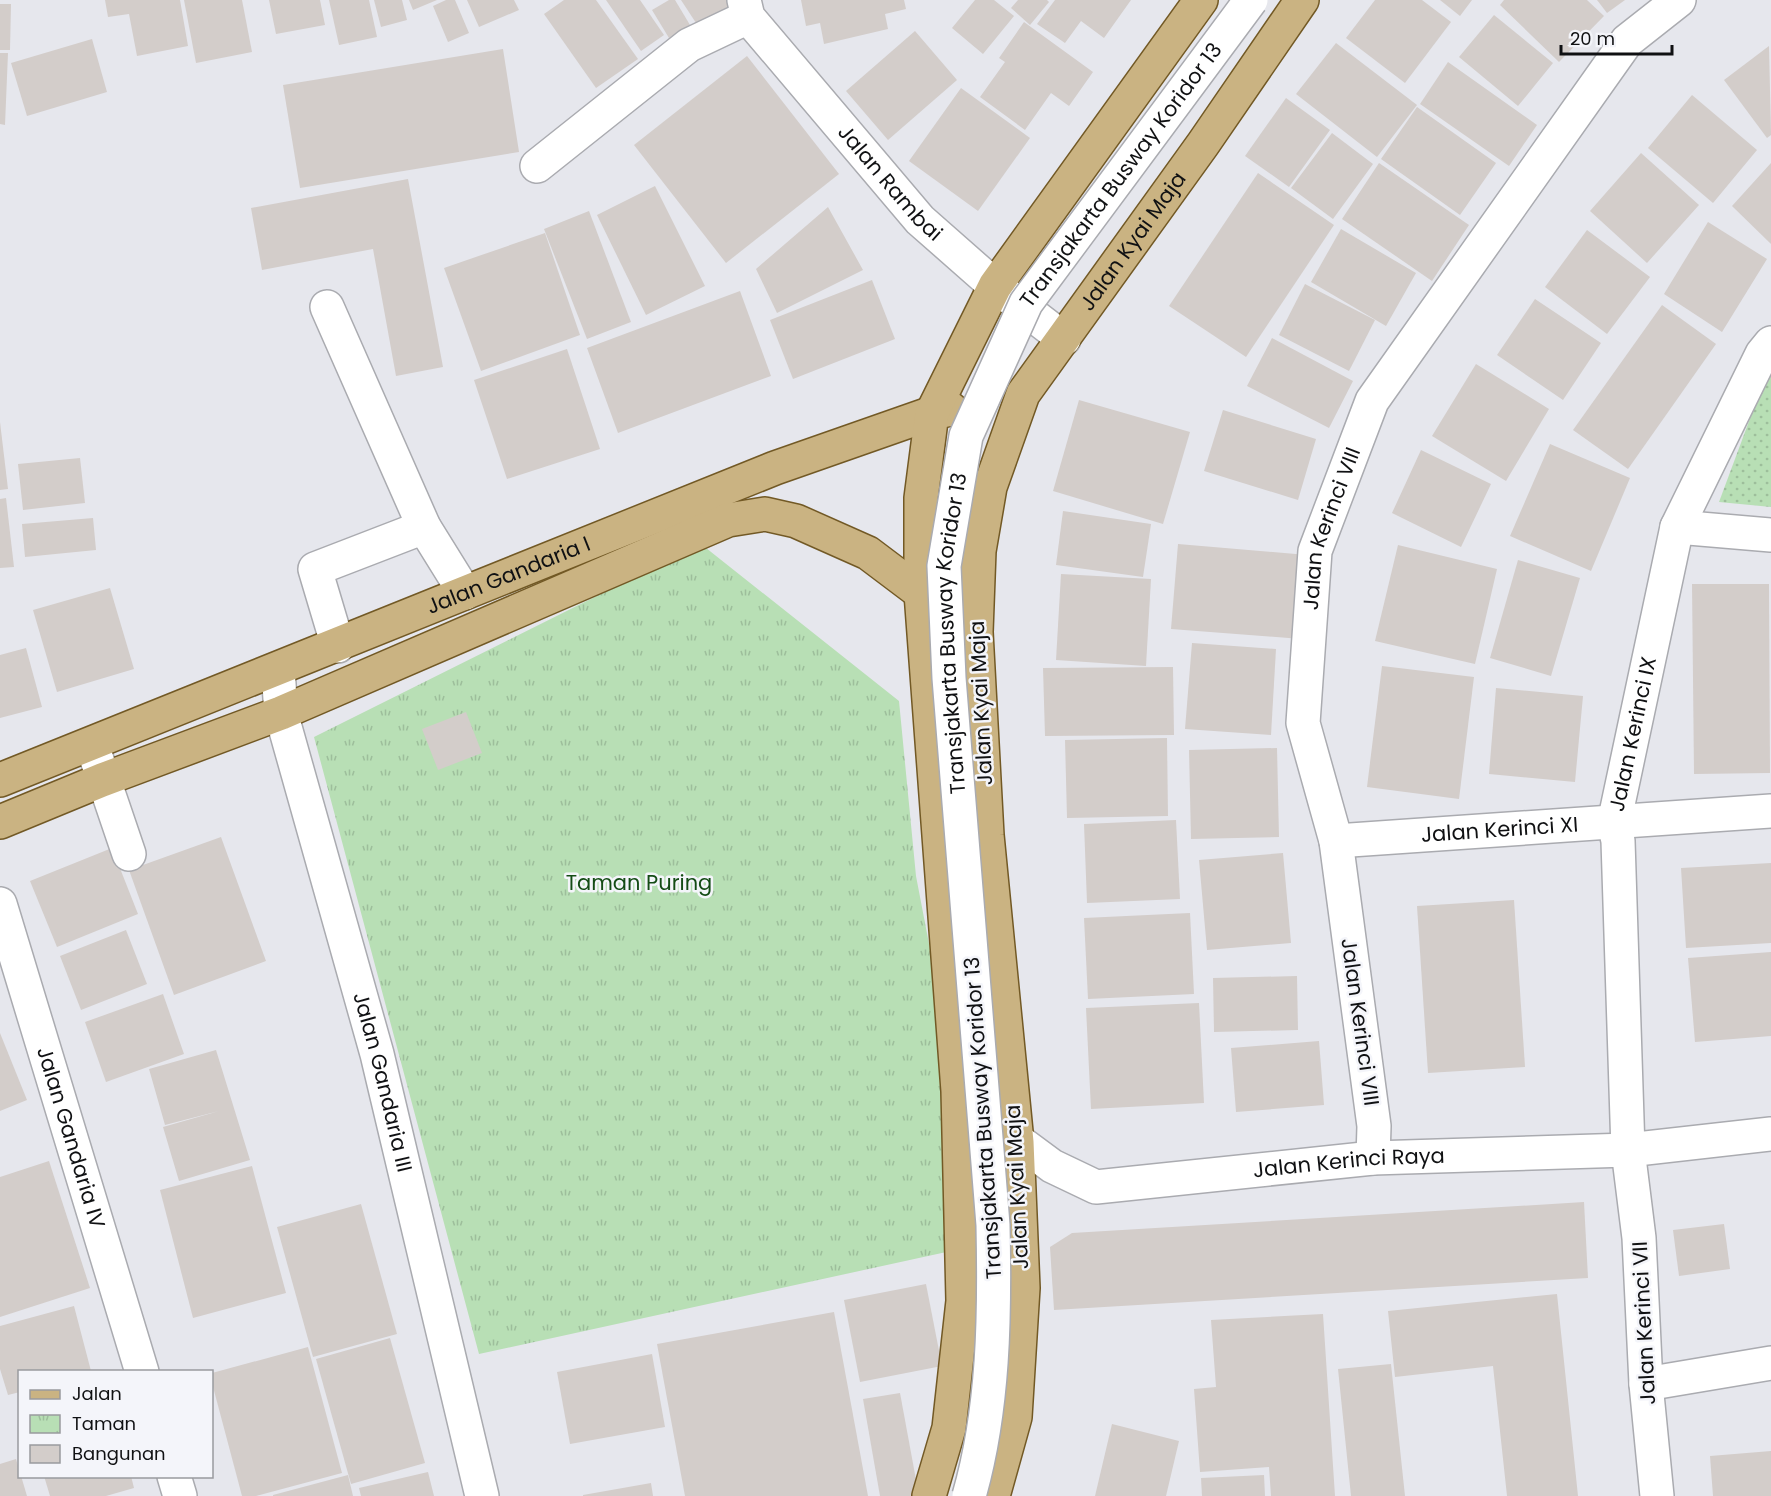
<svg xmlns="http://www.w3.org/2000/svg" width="1771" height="1496" font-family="Poppins,sans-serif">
<defs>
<pattern id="grass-dots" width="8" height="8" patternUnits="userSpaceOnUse" patternTransform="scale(1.5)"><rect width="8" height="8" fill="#b8dfb5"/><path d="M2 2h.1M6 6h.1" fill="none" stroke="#9dbe9b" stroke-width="1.8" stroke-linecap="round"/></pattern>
<pattern id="park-tufts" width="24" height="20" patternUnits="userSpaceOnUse" patternTransform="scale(1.5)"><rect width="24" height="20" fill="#b8dfb5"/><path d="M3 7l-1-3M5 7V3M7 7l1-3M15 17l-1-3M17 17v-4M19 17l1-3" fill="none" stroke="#9dbe9b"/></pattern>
</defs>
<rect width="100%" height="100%" fill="#e6e7ed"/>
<polygon fill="url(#grass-dots)" points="1771,362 1771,507 1719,502"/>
<polygon fill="url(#park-tufts)" points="701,544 899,701 916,876 952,1064 951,1251 479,1354 314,737"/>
<g fill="#d3cdca">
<polygon points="105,0 180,0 188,46 137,56 129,14 108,17"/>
<polygon points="184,0 242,0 252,52 196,63"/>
<polygon points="269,0 320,0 325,25 276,34"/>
<polygon points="329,0 369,0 377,37 339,45"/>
<polygon points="374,0 402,0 407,20 381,27"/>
<polygon points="409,0 437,0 413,10"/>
<polygon points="446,0 455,0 469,33 448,42 433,6"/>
<polygon points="467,0 514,0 519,10 479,27"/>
<polygon points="564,0 596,0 638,59 596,88 544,14"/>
<polygon points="606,0 640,0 664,35 641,51"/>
<polygon points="669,0 675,0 690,25 669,38 652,10"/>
<polygon points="681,0 732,0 734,3 698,26"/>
<polygon points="801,0 904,0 906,9 885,14 888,29 824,44 820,23 806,26"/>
<polygon points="975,0 994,0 1014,16 983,54 952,28"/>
<polygon points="1018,0 1047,0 1049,2 1030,25 1011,8"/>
<polygon points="1055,0 1131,0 1104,38 1081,21 1065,43 1037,24"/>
<polygon points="1375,0 1422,0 1451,22 1405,83 1346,38"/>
<polygon points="1440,0 1472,0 1460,16"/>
<polygon points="1504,0 1587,0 1604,16 1559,62 1500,5"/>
<polygon points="1597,0 1625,0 1607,13"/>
<polygon points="0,4 11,4 10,50 0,50"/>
<polygon points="1494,15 1553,63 1518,106 1459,57"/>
<polygon points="1024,22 1093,72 1069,106 1051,93 1025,130 980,97 1005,62 999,58"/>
<polygon points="915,31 957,80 888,140 846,91"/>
<polygon points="92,39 107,92 27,116 11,63"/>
<polygon points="1336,43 1417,105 1377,157 1296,94"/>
<polygon points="1769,46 1771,135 1767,138 1724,80"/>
<polygon points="503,49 519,152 300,188 283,85"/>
<polygon points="0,53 8,53 5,125 0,124"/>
<polygon points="747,56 839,174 726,263 634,145"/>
<polygon points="1448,62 1537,125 1509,166 1420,104"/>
<polygon points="961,88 1030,138 978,211 909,161"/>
<polygon points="1692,95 1757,150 1713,203 1648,148"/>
<polygon points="1286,98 1330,130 1289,187 1245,156"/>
<polygon points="1417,107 1496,163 1460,215 1381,159"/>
<polygon points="1332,133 1373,164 1333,219 1291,188"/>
<polygon points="1641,153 1699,205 1647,263 1590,211"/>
<polygon points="1379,163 1469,225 1432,281 1342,219"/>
<polygon points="1771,163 1771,244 1732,206"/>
<polygon points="1258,173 1334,225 1246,357 1169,306"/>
<polygon points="408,179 443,367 396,376 373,249 262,270 251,208"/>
<polygon points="655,186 705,286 646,315 597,215"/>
<polygon points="828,207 863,270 777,313 756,269"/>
<polygon points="589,211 631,322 587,339 544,229"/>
<polygon points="1708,222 1767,259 1722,332 1664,294"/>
<polygon points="1341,229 1416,273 1386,326 1311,282"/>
<polygon points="1587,230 1650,277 1607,334 1545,287"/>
<polygon points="545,233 580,335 481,371 444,268"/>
<polygon points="872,280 895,339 793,379 770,320"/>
<polygon points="1305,284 1375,320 1349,371 1279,335"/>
<polygon points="740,291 771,376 618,433 587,348"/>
<polygon points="1535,299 1601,343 1563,400 1497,355"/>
<polygon points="1662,305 1716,344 1628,469 1573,430"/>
<polygon points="1272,338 1353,381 1329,428 1247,386"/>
<polygon points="567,349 600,449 507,479 474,380"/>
<polygon points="1476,364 1549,409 1506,481 1432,436"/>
<polygon points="1079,400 1190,432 1163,524 1053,491"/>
<polygon points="1223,410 1316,439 1298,500 1204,471"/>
<polygon points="0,422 8,489 0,490"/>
<polygon points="1550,444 1630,478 1591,571 1510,536"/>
<polygon points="1421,450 1491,484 1461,547 1392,513"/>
<polygon points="80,458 85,503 23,510 18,464"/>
<polygon points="6,498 14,567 0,568 0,499"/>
<polygon points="1063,511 1151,524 1143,577 1056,565"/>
<polygon points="93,518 96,550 25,557 22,524"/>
<polygon points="1178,544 1307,555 1301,639 1171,629"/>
<polygon points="1398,545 1497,569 1475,664 1375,641"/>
<polygon points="1518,560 1580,578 1551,676 1490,658"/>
<polygon points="1061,574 1151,579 1146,666 1056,660"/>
<polygon points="1692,584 1769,584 1770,773 1694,774"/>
<polygon points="110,588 134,669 57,692 33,610"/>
<polygon points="1192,643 1276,649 1271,735 1185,729"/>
<polygon points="26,648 42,707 0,718 0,655"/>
<polygon points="1382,666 1474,677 1459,799 1367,787"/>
<polygon points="1173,667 1174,735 1045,736 1043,668"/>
<polygon points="1496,688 1583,696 1575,782 1489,774"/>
<polygon points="466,712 482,753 438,770 422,729"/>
<polygon points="1167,738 1168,816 1067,818 1065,740"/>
<polygon points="1277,748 1279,837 1191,839 1189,750"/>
<polygon points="1176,820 1180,899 1087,903 1084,824"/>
<polygon points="221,837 266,961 174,995 129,870"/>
<polygon points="112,848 138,914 57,947 30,881"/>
<polygon points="1283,853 1291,943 1207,950 1199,860"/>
<polygon points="1771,863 1771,943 1686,948 1681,868"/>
<polygon points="1514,900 1525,1067 1428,1073 1417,906"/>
<polygon points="1190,913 1194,994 1088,999 1084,918"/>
<polygon points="126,930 147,984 81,1010 60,956"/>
<polygon points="1771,952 1771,1036 1695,1042 1688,958"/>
<polygon points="1297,976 1298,1030 1214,1032 1213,978"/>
<polygon points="163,994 184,1054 106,1082 85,1022"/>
<polygon points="1199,1003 1204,1103 1091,1109 1086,1008"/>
<polygon points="0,1033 27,1100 0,1111"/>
<polygon points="1319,1041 1324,1105 1236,1112 1231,1048"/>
<polygon points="216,1050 250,1160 179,1181 163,1127 219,1111 165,1125 149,1069"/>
<polygon points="49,1161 90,1288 0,1317 0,1177"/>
<polygon points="252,1166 286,1293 193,1318 160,1190"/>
<polygon points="1584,1202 1588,1278 1054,1310 1050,1247 1072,1233"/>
<polygon points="361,1204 397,1334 313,1357 277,1227"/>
<polygon points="1724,1224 1730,1269 1679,1276 1673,1230"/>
<polygon points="926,1284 942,1366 860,1382 844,1300"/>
<polygon points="1557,1294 1578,1496 1507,1496 1493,1366 1395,1377 1388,1311"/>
<polygon points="74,1306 91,1371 20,1372 20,1392 8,1395 0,1369 0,1326"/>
<polygon points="834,1312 868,1496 685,1496 657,1344"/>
<polygon points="1323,1314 1335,1496 1271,1496 1269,1467 1200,1472 1194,1389 1216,1387 1211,1320"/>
<polygon points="390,1338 425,1463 351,1484 316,1359"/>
<polygon points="308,1347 342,1473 256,1496 242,1496 212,1383 212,1373"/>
<polygon points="652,1354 665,1427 570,1444 557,1372"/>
<polygon points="1391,1364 1405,1496 1351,1496 1338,1369"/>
<polygon points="900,1393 919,1496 880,1496 863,1399"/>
<polygon points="1112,1424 1179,1441 1166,1496 1095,1496"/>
<polygon points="1771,1451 1771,1496 1713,1496 1710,1456"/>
<polygon points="16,1459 27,1496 0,1496 0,1464"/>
<polygon points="428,1472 434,1496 361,1496 359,1488"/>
<polygon points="348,1475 353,1496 273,1496 273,1495"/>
<polygon points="1264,1475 1265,1496 1202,1496 1201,1478"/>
<polygon points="44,1476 131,1476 134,1488 106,1496 50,1496"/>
<polygon points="651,1483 653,1496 583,1496 583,1495"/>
</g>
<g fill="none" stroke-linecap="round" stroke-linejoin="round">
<g stroke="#aaabb0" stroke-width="36">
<g id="minor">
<path id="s1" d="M 744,0 L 748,17 L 920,220 L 995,286 L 1064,339"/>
<polyline points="537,166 689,45 748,17"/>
<polyline points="327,307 424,527 465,593"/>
<polyline points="1677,527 1771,535"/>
<polyline points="338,646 315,569 424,527"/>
<path id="s2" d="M 278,670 L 281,713 L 377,1054 L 482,1496"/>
<polyline points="92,745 129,854"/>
<path id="s3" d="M 1336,841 L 1771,811"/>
<path id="s4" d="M 0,904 L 142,1372"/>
<path id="s5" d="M 998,1126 L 1052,1166 L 1096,1187 L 1373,1158 L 1628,1150 L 1771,1134"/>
<path id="s6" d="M 1373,1158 L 1374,1126 L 1336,841 L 1303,723 L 1315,551 L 1372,401 L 1627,41 L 1679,0"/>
<polyline points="1646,1384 1771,1363"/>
<polyline points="174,1476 180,1496"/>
<path id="s7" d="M 1657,1496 L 1646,1384 L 1639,1238 L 1628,1150 L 1618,841 L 1614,823 L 1677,527 L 1762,354 L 1771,343"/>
</g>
</g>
<g stroke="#725925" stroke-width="36">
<g id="major">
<path id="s8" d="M 0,780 L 775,468 L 932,413 L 951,409"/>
<polyline points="0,822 102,780 281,713 728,520 765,514 796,521 868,553 933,602"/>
<polyline points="929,1496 949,1428 963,1301 958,1091 921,593 921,498 932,413 995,286 1201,0"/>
<path id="s9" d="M 993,1496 L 1015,1417 L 1023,1288 L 1017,1142 L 987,835 L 976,632 L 979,551 L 990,487 L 1023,394 L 1203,144 L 1302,0"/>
</g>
</g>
<use href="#minor" stroke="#fff" stroke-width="33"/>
<use href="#major" stroke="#cab382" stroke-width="33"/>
<g stroke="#aaabb0" stroke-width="36" stroke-linecap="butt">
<g id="minor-bridge">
<path id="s10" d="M 969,1496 C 994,1409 995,1315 993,1225 L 949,678 L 944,566 L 966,436 L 1026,303 L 1251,0"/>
</g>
</g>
<use href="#minor-bridge" stroke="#fff" stroke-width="33"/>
</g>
<g text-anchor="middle" stroke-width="5" stroke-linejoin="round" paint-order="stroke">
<g font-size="21" fill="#101113" stroke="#f4f5fa">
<text dy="7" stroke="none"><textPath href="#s10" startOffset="1371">Transjakarta Busway Koridor 13</textPath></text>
<text dy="7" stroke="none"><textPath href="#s1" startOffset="236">Jalan Rambai</textPath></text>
<text dy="7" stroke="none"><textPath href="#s9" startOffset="1302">Jalan Kyai Maja</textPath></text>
<text dy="7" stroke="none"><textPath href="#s6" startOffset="640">Jalan Kerinci VIII</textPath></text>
<text dy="7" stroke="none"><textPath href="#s8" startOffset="548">Jalan Gandaria I</textPath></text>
<text dy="7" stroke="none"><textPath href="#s10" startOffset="867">Transjakarta Busway Koridor 13</textPath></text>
<text transform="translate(981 703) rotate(-93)" y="7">Jalan Kyai Maja</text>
<text dy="7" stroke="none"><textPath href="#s7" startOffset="766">Jalan Kerinci IX</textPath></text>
<text dy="7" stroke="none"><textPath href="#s3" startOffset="164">Jalan Kerinci XI</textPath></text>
<text transform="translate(1360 1022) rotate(82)" y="7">Jalan Kerinci VIII</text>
<text dy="7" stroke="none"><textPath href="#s2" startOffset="426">Jalan Gandaria III</textPath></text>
<text transform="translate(983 1118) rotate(-94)" y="7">Transjakarta Busway Koridor 13</text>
<text dy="7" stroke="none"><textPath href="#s4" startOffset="244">Jalan Gandaria IV</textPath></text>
<text dy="7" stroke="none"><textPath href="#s5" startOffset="370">Jalan Kerinci Raya</textPath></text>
<text transform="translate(1017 1187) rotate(-93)" y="7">Jalan Kyai Maja</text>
<text transform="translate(1644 1323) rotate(-93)" y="7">Jalan Kerinci VII</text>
</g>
<g font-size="21" fill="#144c15" stroke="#f4f5fa">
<text x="639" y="890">Taman Puring</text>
</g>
</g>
<rect x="18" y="1370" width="195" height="108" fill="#f4f5fa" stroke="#999a9e" stroke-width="1.5"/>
<rect x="30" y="1390" width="30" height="9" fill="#cab382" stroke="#999a9e" stroke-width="1.5"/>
<text x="72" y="1400" font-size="18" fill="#101113">Jalan</text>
<rect x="30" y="1415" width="30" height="18" fill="url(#park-tufts)" stroke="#999a9e" stroke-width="1.5"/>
<text x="72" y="1430" font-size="18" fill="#101113">Taman</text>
<rect x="30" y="1445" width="30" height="18" fill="#d3cdca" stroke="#999a9e" stroke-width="1.5"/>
<text x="72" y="1460" font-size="18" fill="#101113">Bangunan</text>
<path d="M1561 45v9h111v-9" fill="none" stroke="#101113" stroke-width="3"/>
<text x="1570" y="45" font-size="18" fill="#101113" stroke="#f4f5fa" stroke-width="4.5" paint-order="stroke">20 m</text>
</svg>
